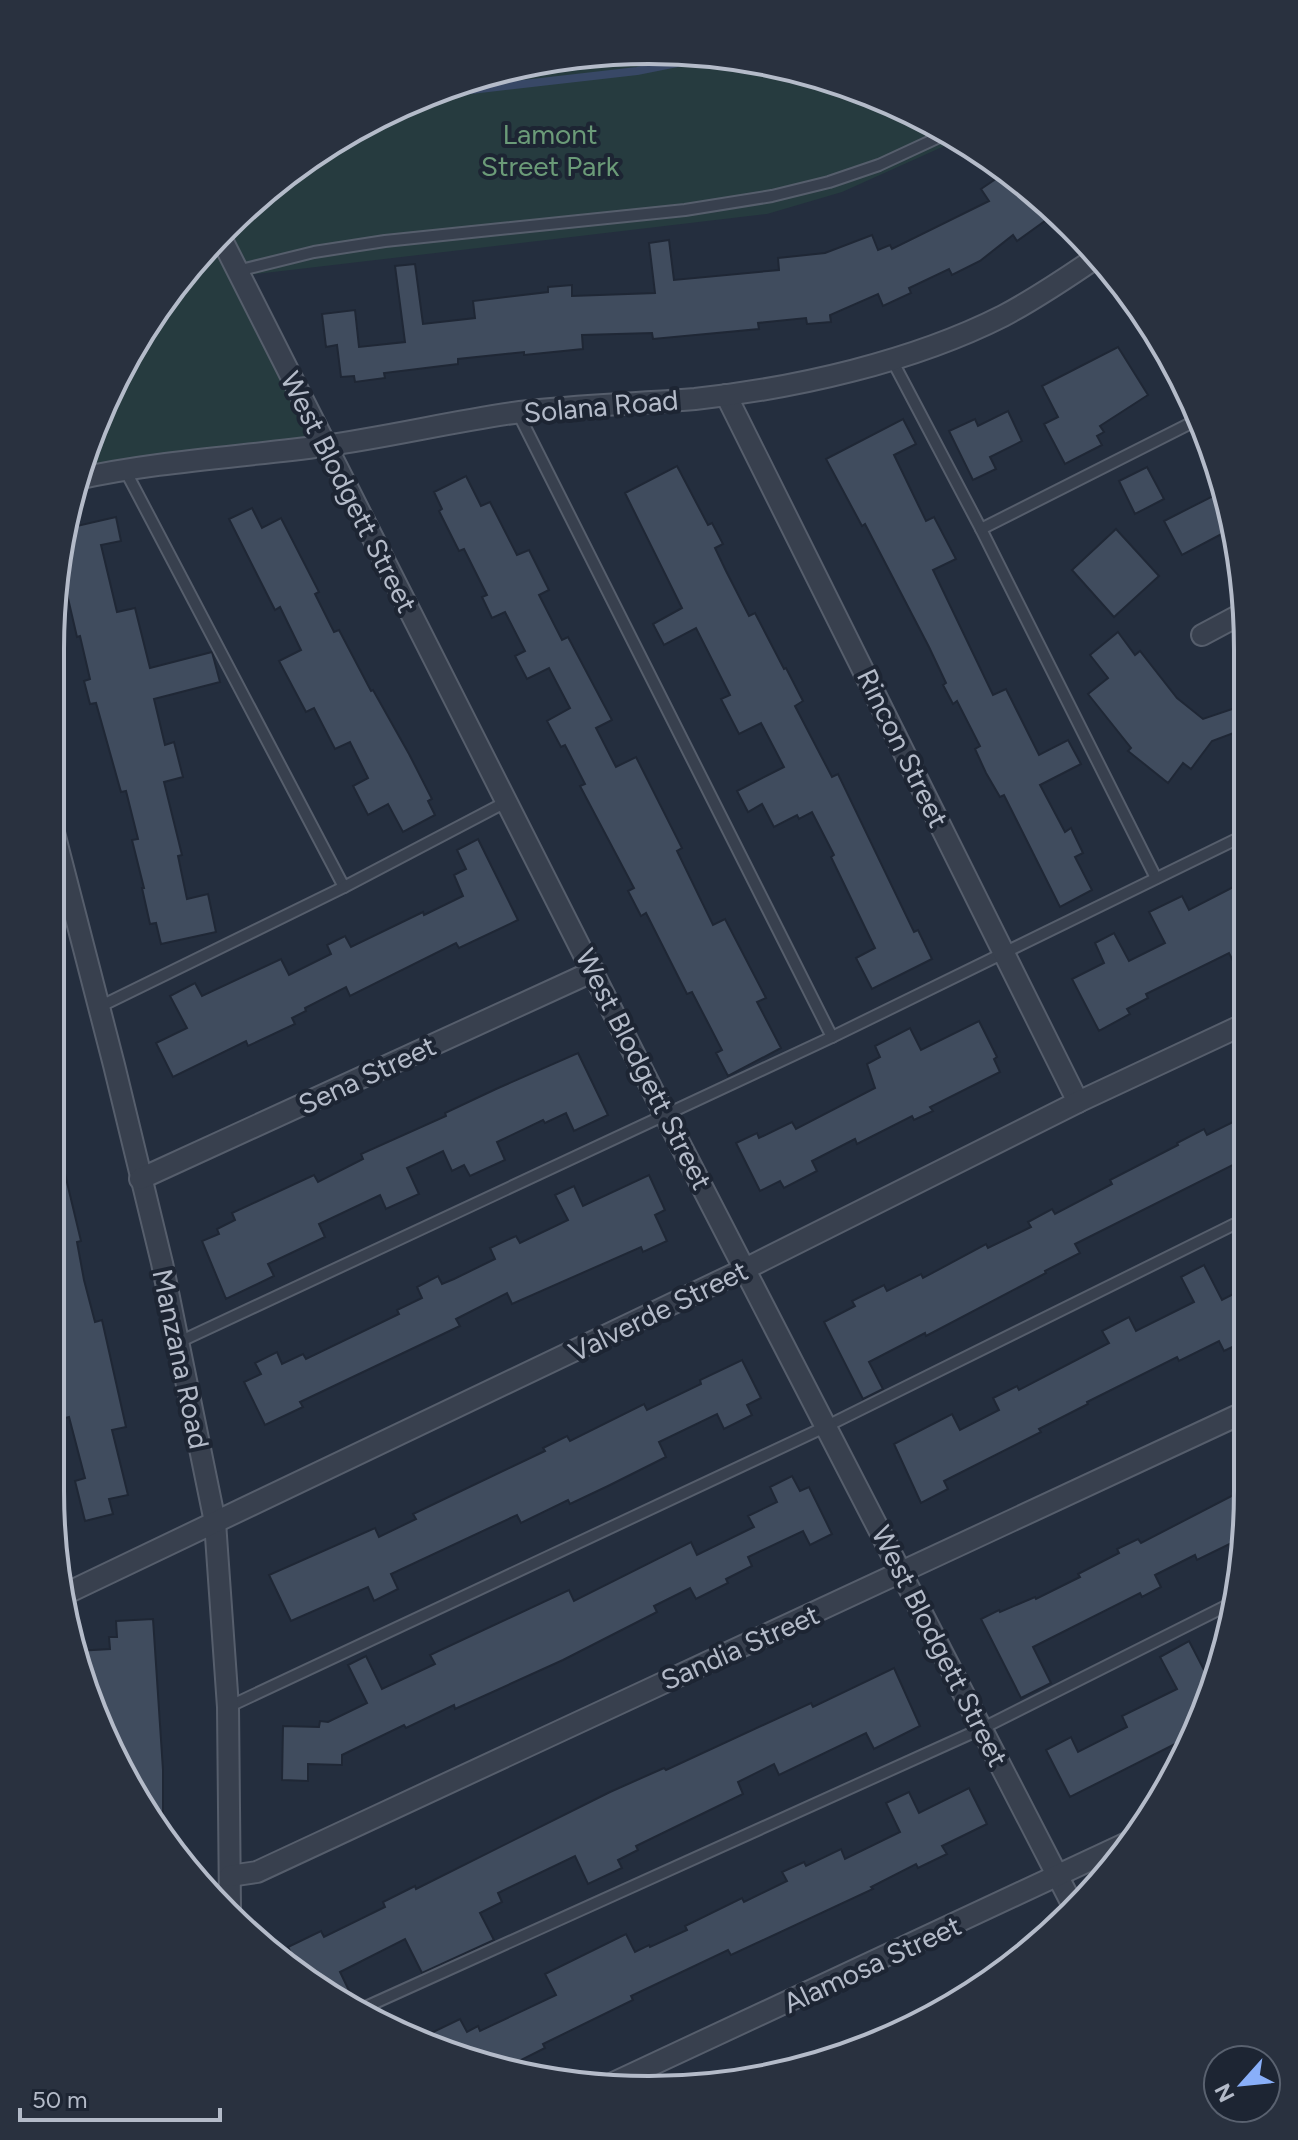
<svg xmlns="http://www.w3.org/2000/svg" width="1298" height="2140" font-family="Figtree,sans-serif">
<rect width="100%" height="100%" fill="#242e3e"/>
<polygon fill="#263b3f" points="649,50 766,62 879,96 960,139 842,192 767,214 240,276 325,446 77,479 82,456 151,316 226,225 317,151 420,95 533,61"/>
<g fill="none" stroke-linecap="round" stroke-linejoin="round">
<polyline stroke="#384866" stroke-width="8" points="419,96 637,71 712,56"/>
</g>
<g fill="#404c5e" stroke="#1f2735" stroke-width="2">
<polygon points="1006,172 1034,197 1049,218 1017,241 1013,235 980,261 952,275 949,269 909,288 911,293 883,306 878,294 830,315 831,322 807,324 806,318 758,323 759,329 653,339 652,333 582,335 583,349 524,355 524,352 458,359 458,364 384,373 385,378 355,382 354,376 341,377 337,345 326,347 322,314 355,310 359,347 405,342 395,266 415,264 423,324 475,318 473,301 548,292 548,287 572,285 572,296 655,293 649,243 669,240 674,280 779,270 778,258 825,253 872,235 878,250 890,245 892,249 989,201 981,189"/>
<polygon points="1118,347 1148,395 1100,426 1104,432 1097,436 1102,445 1065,464 1044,424 1058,417 1042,386"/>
<polygon points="1008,411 1022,441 990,457 996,469 973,480 949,431 975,419 978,426"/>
<polygon points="903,419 916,444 894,455 926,521 934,517 956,559 933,570 993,695 1006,689 1039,755 1068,740 1081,764 1040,785 1065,832 1071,828 1083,853 1075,857 1092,890 1060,907 1004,795 1000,797 986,773 975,749 980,746 957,701 953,704 943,685 946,683 929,647 865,524 862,526 826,459"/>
<polygon points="677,466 708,525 712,523 723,544 715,548 726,571 749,616 755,613 784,669 786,668 803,701 795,706 832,777 838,774 914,932 918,930 932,959 872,989 856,958 875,948 831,857 834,855 812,812 799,819 797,815 774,827 762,804 748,812 737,791 784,767 761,723 739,734 721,699 730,695 696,628 664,645 653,624 682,608 625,493"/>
<polygon points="1147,467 1164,499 1135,514 1119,481"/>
<polygon points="466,476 481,506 490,502 517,555 529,550 549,590 539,595 562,640 568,637 612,720 596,728 616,767 636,757 682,848 677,851 713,925 725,919 766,998 757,1002 781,1048 728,1076 716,1053 722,1050 692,992 687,994 646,913 641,916 628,891 634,888 580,786 585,784 565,745 561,747 547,721 570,708 549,668 527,679 515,656 525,651 505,612 492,618 482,597 487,595 464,549 459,551 439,511 442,509 434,492"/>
<polygon points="1217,494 1233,528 1182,555 1164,521"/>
<polygon points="252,508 262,528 281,518 319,592 315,594 334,632 339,630 371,691 373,690 409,754 432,799 428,801 435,815 403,832 388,804 368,815 353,786 368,778 350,742 335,749 314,708 306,712 279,661 301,650 280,607 275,610 229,519"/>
<polygon points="116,517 121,541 101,545 117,612 135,608 150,668 212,652 220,682 154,699 165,745 174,742 183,777 164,782 182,855 178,856 187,899 208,894 216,932 161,944 156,923 150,924 142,888 144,888 132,840 138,839 126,791 121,792 96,703 90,704 84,681 90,679 80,636 77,637 60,564 68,528"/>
<polygon points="1116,529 1159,576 1114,617 1072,570"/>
<polygon points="1118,632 1135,655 1140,651 1177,698 1203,719 1247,704 1247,728 1212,741 1191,769 1183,763 1168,783 1128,751 1131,748 1088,694 1108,678 1090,655"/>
<polygon points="478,839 518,920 459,948 456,943 350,996 346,987 305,1008 306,1011 292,1018 295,1024 248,1046 246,1041 173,1077 156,1043 187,1028 170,996 195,983 202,996 281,959 289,975 331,954 327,945 345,936 351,947 423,912 424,915 463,896 454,875 466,869 457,850"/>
<polygon points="1247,880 1247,988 1229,953 1146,994 1148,998 1127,1009 1130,1014 1099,1031 1072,979 1104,963 1095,943 1114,933 1129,961 1165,943 1149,912 1182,896 1189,910"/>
<polygon points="979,1021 997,1057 994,1059 1000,1072 930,1107 933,1111 914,1120 912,1116 857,1144 855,1139 812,1161 817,1171 784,1188 780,1181 760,1191 736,1143 757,1133 759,1138 792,1122 796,1129 875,1088 867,1064 880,1057 875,1046 910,1028 921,1050"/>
<polygon points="578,1053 608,1115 574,1131 566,1113 545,1123 543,1120 497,1142 505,1160 470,1176 464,1165 452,1171 443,1151 407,1168 419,1194 386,1209 380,1195 319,1224 325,1237 268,1264 274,1276 226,1299 202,1241 219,1234 217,1229 235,1220 232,1213 314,1175 318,1182 363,1159 361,1154 446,1116 445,1113 496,1089"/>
<polygon points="1247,1115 1247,1158 1075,1244 1080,1253 1045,1271 1046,1273 926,1336 925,1333 869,1362 883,1389 863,1399 824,1322 855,1306 852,1301 884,1285 887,1291 921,1274 923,1278 986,1244 988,1248 1031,1227 1028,1222 1052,1209 1055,1214 1112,1184 1110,1180 1178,1145 1177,1143 1204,1129 1207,1135"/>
<polygon points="59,1149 81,1241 77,1242 84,1280 95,1322 102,1320 126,1427 112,1430 128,1495 109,1499 113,1514 85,1521 75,1481 85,1478 69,1417 50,1422 51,1150"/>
<polygon points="649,1175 665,1210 655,1215 667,1241 643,1252 641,1247 512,1304 507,1293 456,1319 460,1326 300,1402 303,1407 265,1425 244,1382 261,1374 255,1363 277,1352 282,1364 303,1354 306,1359 399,1314 397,1310 422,1298 417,1287 438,1276 442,1284 454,1279 495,1259 490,1248 516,1236 520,1243 568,1220 555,1195 574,1186 583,1206"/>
<polygon points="1204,1265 1222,1300 1247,1287 1247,1326 1238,1331 1243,1342 1224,1351 1219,1341 1179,1361 1177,1357 1087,1402 1088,1404 1039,1429 1041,1432 944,1481 948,1489 921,1503 894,1444 952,1414 960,1430 999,1410 993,1398 1017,1386 1019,1390 1109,1343 1102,1331 1129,1317 1136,1331 1194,1302 1181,1277"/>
<polygon points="742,1360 761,1398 747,1405 752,1415 724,1429 717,1414 659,1442 666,1457 608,1486 570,1504 568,1500 521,1523 517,1515 391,1574 398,1589 374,1601 368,1587 291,1621 269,1575 375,1528 379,1537 416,1519 413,1514 545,1451 543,1448 567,1436 570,1441 644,1404 647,1410 701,1384 700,1380"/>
<polygon points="792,1476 800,1491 809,1487 832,1534 810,1545 803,1531 748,1557 752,1566 726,1579 728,1583 696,1599 690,1588 654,1606 657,1612 563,1660 455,1709 454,1705 406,1728 404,1725 342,1755 342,1765 308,1764 308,1781 282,1780 283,1726 319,1727 320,1721 328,1722 367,1703 348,1665 366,1656 382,1689 435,1664 430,1655 569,1590 574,1601 691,1542 697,1555 754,1527 748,1516 777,1502 770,1487"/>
<polygon points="1247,1488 1246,1536 1197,1560 1195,1555 1155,1575 1161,1587 1142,1597 1140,1593 1033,1647 1051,1683 1021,1698 981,1619 999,1610 1000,1612 1035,1597 1036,1599 1080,1577 1078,1574 1119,1553 1117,1549 1138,1539 1141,1543"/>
<polygon points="153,1619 163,1770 163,1836 82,1683 76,1651 110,1649 109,1637 117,1637 116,1621"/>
<polygon points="1189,1641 1214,1689 1191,1736 1070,1797 1046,1750 1071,1737 1078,1752 1127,1727 1122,1716 1177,1689 1160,1657"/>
<polygon points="894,1668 920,1726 874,1749 866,1733 779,1775 774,1764 738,1782 743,1794 636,1846 638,1850 618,1860 622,1868 588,1884 575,1856 498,1893 502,1902 480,1913 494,1940 422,1973 405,1939 340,1972 355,2003 352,2007 316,1989 302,1976 288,1947 321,1931 324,1937 385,1907 383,1902 415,1886 416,1889 610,1792 664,1768 666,1770 811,1703 813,1707"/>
<polygon points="969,1788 987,1824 942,1846 947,1854 918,1868 916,1864 871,1887 873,1889 731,1955 728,1950 631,1996 633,2000 543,2044 545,2048 507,2067 457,2058 439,2050 431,2033 460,2019 467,2032 478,2026 480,2031 556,1995 545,1974 626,1934 635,1952 649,1945 650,1947 687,1930 685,1926 742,1898 744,1902 787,1881 782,1872 804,1862 806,1866 841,1849 845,1859 900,1832 886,1803 909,1792 919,1813"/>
</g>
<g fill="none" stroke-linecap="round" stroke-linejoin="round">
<g stroke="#565e6c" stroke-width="14">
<g id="service">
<polyline points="237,271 314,252 385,241 685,210 772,196 829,182 879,165 948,133"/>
<polyline points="892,360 981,529 1156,878"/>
<polyline points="518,413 832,1037"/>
<polyline points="125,470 344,887"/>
<polyline points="981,529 1197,420"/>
<polyline points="99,1007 344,887 508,801"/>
<polyline points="179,1342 832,1037 1247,834"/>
<polyline points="228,1707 827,1426 1247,1218"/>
<polyline points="359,2010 983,1728 1232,1603"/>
</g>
</g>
<g stroke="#565e6c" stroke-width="24">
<g id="minor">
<polyline points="219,234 665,1115 1072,1904"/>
<polyline points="726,395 1078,1102"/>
<path d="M 77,479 C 158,461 241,457 323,446 C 389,437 454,421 520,412 C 578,405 636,404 695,399 C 796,388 912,362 1003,316 C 1037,298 1068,277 1100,255"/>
<polyline points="1202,635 1247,611"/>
<polyline points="51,821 114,1065 162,1263 215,1522 228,1707 230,1908"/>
<polyline points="140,1179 594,971"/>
<polyline points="67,1593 747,1268 1078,1102 1247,1023"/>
<polyline points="230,1876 257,1872 1247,1411"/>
<polyline points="611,2084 1131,1841"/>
</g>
</g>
<use href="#service" stroke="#38404e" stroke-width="10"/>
<use href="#minor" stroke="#38404e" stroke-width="20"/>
</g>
<g text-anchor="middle" stroke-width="8" stroke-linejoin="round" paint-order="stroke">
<g font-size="28" fill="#6b9b78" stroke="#1d2533">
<text x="550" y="144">Lamont<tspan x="550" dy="32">Street Park</tspan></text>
</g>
<g font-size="28" fill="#b4bbc9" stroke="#1d2533">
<text transform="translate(601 406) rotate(-5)" y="10">Solana Road</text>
<text transform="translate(349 492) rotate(63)" y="10">West Blodgett Street</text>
<text transform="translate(903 748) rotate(64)" y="10">Rincon Street</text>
<text transform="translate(644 1069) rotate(63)" y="10">West Blodgett Street</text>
<text transform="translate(367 1075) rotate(-25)" y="10">Sena Street</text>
<text transform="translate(658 1311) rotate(-26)" y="10">Valverde Street</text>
<text transform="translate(181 1359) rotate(78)" y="10">Manzana Road</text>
<text transform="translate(940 1646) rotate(63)" y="10">West Blodgett Street</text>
<text transform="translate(740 1647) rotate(-24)" y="10">Sandia Street</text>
<text transform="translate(872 1964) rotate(-25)" y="10">Alamosa Street</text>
</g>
</g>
<path d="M0 0H1298V2140H0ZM649 64H649A585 585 0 0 1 1234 649V1491A585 585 0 0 1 649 2076H649A585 585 0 0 1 64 1491V649A585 585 0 0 1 649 64Z" fill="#29313f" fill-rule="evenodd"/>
<path fill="none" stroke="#b4bbc9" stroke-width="4" d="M649 64H649A585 585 0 0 1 1234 649V1491A585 585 0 0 1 649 2076H649A585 585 0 0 1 64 1491V649A585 585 0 0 1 649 64Z"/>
<g transform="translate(1242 2084) rotate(243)"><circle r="38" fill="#1d2533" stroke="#59616f" stroke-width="2"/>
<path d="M0-6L14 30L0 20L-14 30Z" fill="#89aff9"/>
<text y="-12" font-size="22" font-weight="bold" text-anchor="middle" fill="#b4bbc9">N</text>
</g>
<path d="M20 2108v12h200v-12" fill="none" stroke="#b4bbc9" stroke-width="4"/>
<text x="32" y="2108" font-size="24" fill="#b4bbc9" stroke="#1d2533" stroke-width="6" paint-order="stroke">50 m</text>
</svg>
